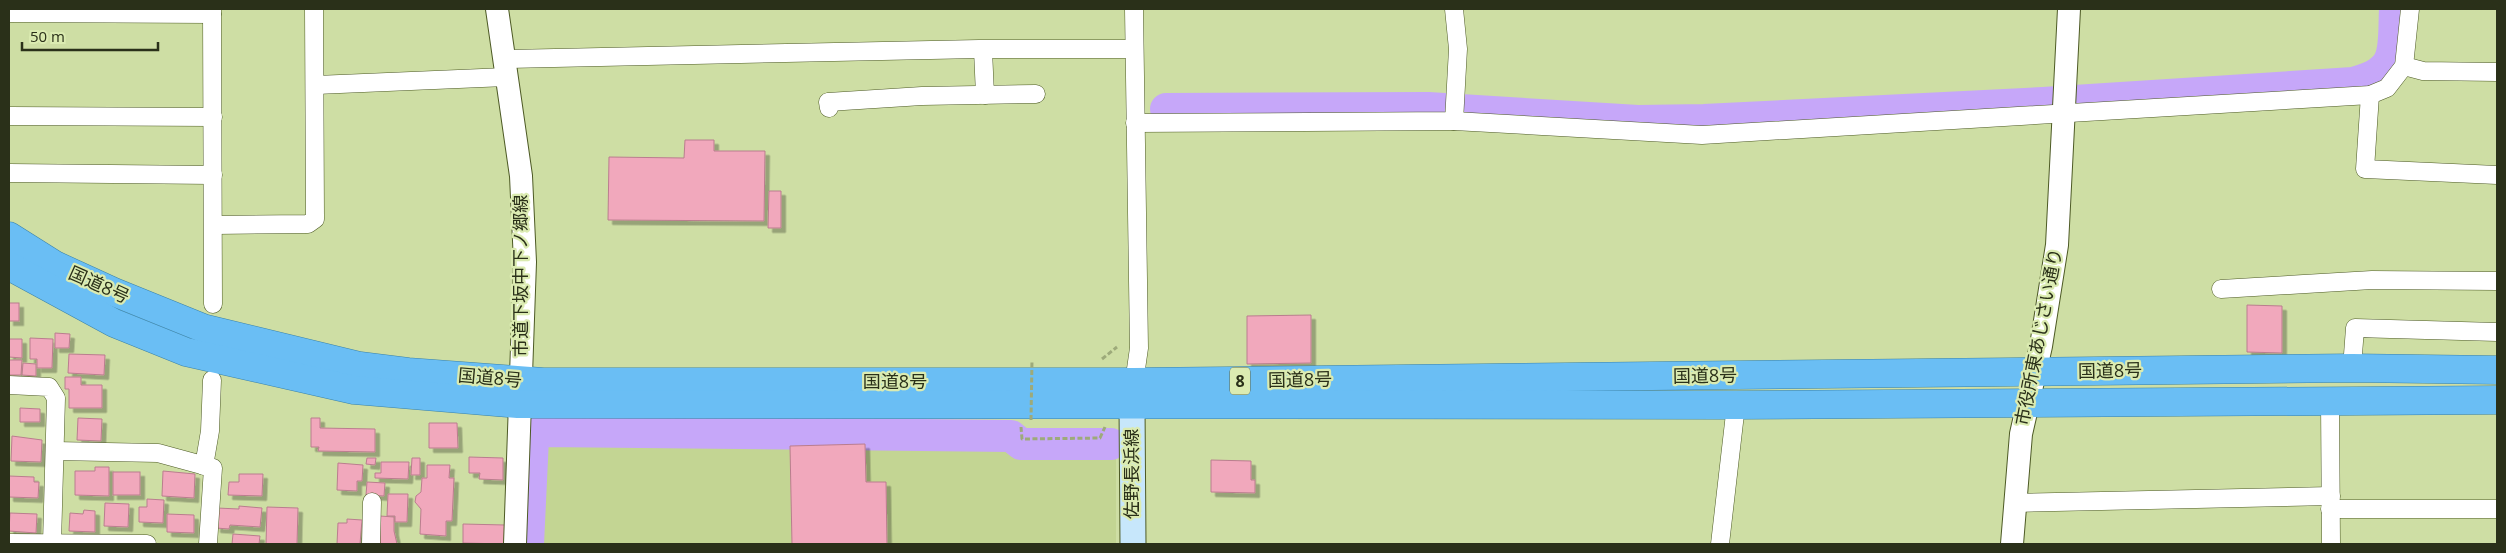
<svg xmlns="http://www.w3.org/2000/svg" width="2506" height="553" font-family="'Open Sans','Noto Sans JP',sans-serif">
<defs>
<filter id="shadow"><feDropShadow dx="4.5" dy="4.5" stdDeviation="0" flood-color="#0004"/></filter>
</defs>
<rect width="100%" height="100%" fill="#cedea4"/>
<polygon fill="#c3d593" points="837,429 999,431 1000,440 1011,440 1021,450 1116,448 1116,544 535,544 537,440 546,435 836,438"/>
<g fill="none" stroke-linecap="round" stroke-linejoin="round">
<g stroke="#c6a7f9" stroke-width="32">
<path d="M 1166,109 L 1428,108 L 1638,121 L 1704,120 L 2043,103 L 2353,83 C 2400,71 2393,51 2395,9"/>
<polyline points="528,544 533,438 542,431 1011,436 1021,444 1111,444"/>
</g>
</g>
<g fill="#f1a8bc" stroke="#ba7d8e" filter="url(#shadow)">
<polygon points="685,140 714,140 714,151 765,151 764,221 608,220 609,157 684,158"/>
<polygon points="769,191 781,191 781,228 768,228"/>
<rect x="9" y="303" width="10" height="18"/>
<polygon points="2247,305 2282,306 2282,353 2247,352"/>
<polygon points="1311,315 1311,363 1247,364 1247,316"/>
<polygon points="55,333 70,334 69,348 55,348"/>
<polygon points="30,338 53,339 52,368 37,368 37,359 30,359"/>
<polygon points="9,339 22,339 22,358 9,357"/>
<polygon points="69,354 105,355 104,375 68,373"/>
<polygon points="9,360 22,360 21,375 9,375"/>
<polygon points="23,363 36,364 36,376 22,375"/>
<polygon points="65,377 81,377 81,385 102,385 102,408 69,408 69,389 65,389"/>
<polygon points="20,408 40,409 40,422 20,422"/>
<polygon points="78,418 102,419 101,441 77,440"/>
<polygon points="311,418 320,418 320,428 375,429 375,452 318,451 319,447 311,447"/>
<polygon points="429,423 457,423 458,448 429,448"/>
<polygon points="12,436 42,440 41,462 11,461"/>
<polygon points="865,444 866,482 886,482 887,544 792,544 790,446"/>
<polygon points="469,457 503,458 503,480 479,479 480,473 469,473"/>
<polygon points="367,458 376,458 375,465 366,464"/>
<polygon points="412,458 420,458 420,475 411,475"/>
<polygon points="1211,460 1251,461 1251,480 1255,480 1255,493 1211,492"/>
<polygon points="381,462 409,462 408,479 375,478 375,473 381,473"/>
<polygon points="338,463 363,465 362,481 357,481 357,491 337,490"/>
<polygon points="427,465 450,465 449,478 454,478 452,521 446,521 446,536 420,534 421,509 415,502 416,496 421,492 422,478 427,478"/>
<polygon points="95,467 109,467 109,496 75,495 75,471 95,471"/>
<polygon points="163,471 195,474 194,498 162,496"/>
<rect x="113" y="472" width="27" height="23"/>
<polygon points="239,474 263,474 262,496 228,495 229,482 239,482"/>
<polygon points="9,476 34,477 34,482 39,482 38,498 9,497"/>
<polygon points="367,482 385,483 384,496 366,495"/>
<polygon points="388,494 408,494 407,522 395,522 395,516 387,516"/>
<polygon points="147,499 164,500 163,523 139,522 139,507 147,507"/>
<polygon points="105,503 129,504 128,527 104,526"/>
<polygon points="239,506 262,508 260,527 230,525 229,529 216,528 217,508 239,509"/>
<polygon points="267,507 298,508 297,544 266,544"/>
<polygon points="84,510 95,511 95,532 69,531 70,513 83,514"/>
<polygon points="10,513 37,514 36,533 9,531"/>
<polygon points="167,514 194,515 194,533 167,532"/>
<polygon points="380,516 394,517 394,531 397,544 380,544"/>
<polygon points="347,519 362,520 360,544 337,544 338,523 347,523"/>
<polygon points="463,524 505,525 505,544 463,543"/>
<polygon points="233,534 260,536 259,544 232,544"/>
</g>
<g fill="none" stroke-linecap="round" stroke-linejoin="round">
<g stroke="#4d5a25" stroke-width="19">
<g id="minor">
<polyline points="212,9 213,304"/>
<polyline points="9,13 212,14"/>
<polyline points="983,50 985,95"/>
<polyline points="504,59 979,49 1134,49"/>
<polyline points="2404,66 2423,71 2497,72"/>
<polyline points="316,85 506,77"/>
<polyline points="2370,95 2365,169 2497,175"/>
<polyline points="829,108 828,102 922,96 1036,94"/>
<polyline points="9,116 213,117"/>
<polyline points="1454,121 1702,135 2370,95 2387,88 2404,66 2410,9"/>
<polyline points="1135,123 1454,121 1458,49 1454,9"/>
<polyline points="9,173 213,175"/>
<polyline points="214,225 308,224 315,219 314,9"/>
<polyline points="2221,289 2372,280 2497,281"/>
<polyline points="2352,368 2355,328 2497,332"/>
<polyline points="9,385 49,387 56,398 52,543"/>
<polyline points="1133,390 1139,348 1134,9"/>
<polyline points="2330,401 2331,544"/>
<polyline points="55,451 158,453 213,468 208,544"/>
<polyline points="204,466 210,431 212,380"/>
<polyline points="2014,503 2331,496"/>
<polyline points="2330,509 2497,509"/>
<polyline points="9,543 147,544"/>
<polyline points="371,544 372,502"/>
<polyline points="1720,544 1736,405"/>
</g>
</g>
<g stroke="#4d5a25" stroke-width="24">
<g id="tertiary">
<polyline points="497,9 521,176 525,262 515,544"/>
<polyline points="2012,544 2021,434 2041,346 2057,245 2069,9"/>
</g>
</g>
<g stroke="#4d5a25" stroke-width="27">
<polyline id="secondary" points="1132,405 1133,544"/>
</g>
<g stroke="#3b82a6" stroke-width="29">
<g id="trunk">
<polyline points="9,236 55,265 114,292 203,328 360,366 408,372 543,382 1134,382 2352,368 2497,370"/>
<polyline points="9,266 114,323 186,352 354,390 518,404 1736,405 2497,400"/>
</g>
</g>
<g stroke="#9daa7a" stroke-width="3" stroke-dasharray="5 2.5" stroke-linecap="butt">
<polyline points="1102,359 1117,347"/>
<polyline points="1021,427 1022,439 1100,438 1105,427"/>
</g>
<use href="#minor" stroke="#fff" stroke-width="18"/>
<use href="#tertiary" stroke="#fff" stroke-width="22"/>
<use href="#secondary" stroke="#c7e7fb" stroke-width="25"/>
<use href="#trunk" stroke="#6abef4" stroke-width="28"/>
<polyline stroke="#9daa7a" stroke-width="3" stroke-dasharray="5 2.5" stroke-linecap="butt" points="1031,420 1032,360"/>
</g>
<g text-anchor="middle" stroke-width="4.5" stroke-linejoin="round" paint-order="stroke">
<rect fill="#dbebb1" stroke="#5f6847" stroke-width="1" x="1230" y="367.5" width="20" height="27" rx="4"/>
<g font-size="16" font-weight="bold" fill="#2a3019">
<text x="1240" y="387">8</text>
</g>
<g font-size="18" fill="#2a3019" stroke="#dbebb1">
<text transform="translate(521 276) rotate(-90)" y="6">市道下坂中下ノ郷線</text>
<text transform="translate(99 285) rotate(24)" y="6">国道8号</text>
<text transform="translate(2039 337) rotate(-79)" y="6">市役所東あじさい通り</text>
<text transform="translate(2110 371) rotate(-1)" y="6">国道8号</text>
<text transform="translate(1705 376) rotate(-1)" y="6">国道8号</text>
<text transform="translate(490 378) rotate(5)" y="6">国道8号</text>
<text transform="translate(1300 380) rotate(-1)" y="6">国道8号</text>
<text x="895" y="388">国道8号</text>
<text transform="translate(1132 474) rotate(-90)" y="6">佐野長浜線</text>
</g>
</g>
<rect width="2506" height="553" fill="none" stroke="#2a3019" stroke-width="20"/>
<path d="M22 42v8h136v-8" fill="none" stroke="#2a3019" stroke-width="2.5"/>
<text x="30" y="42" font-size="15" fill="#2a3019" stroke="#dbebb1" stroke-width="4" paint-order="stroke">50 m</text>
</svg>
